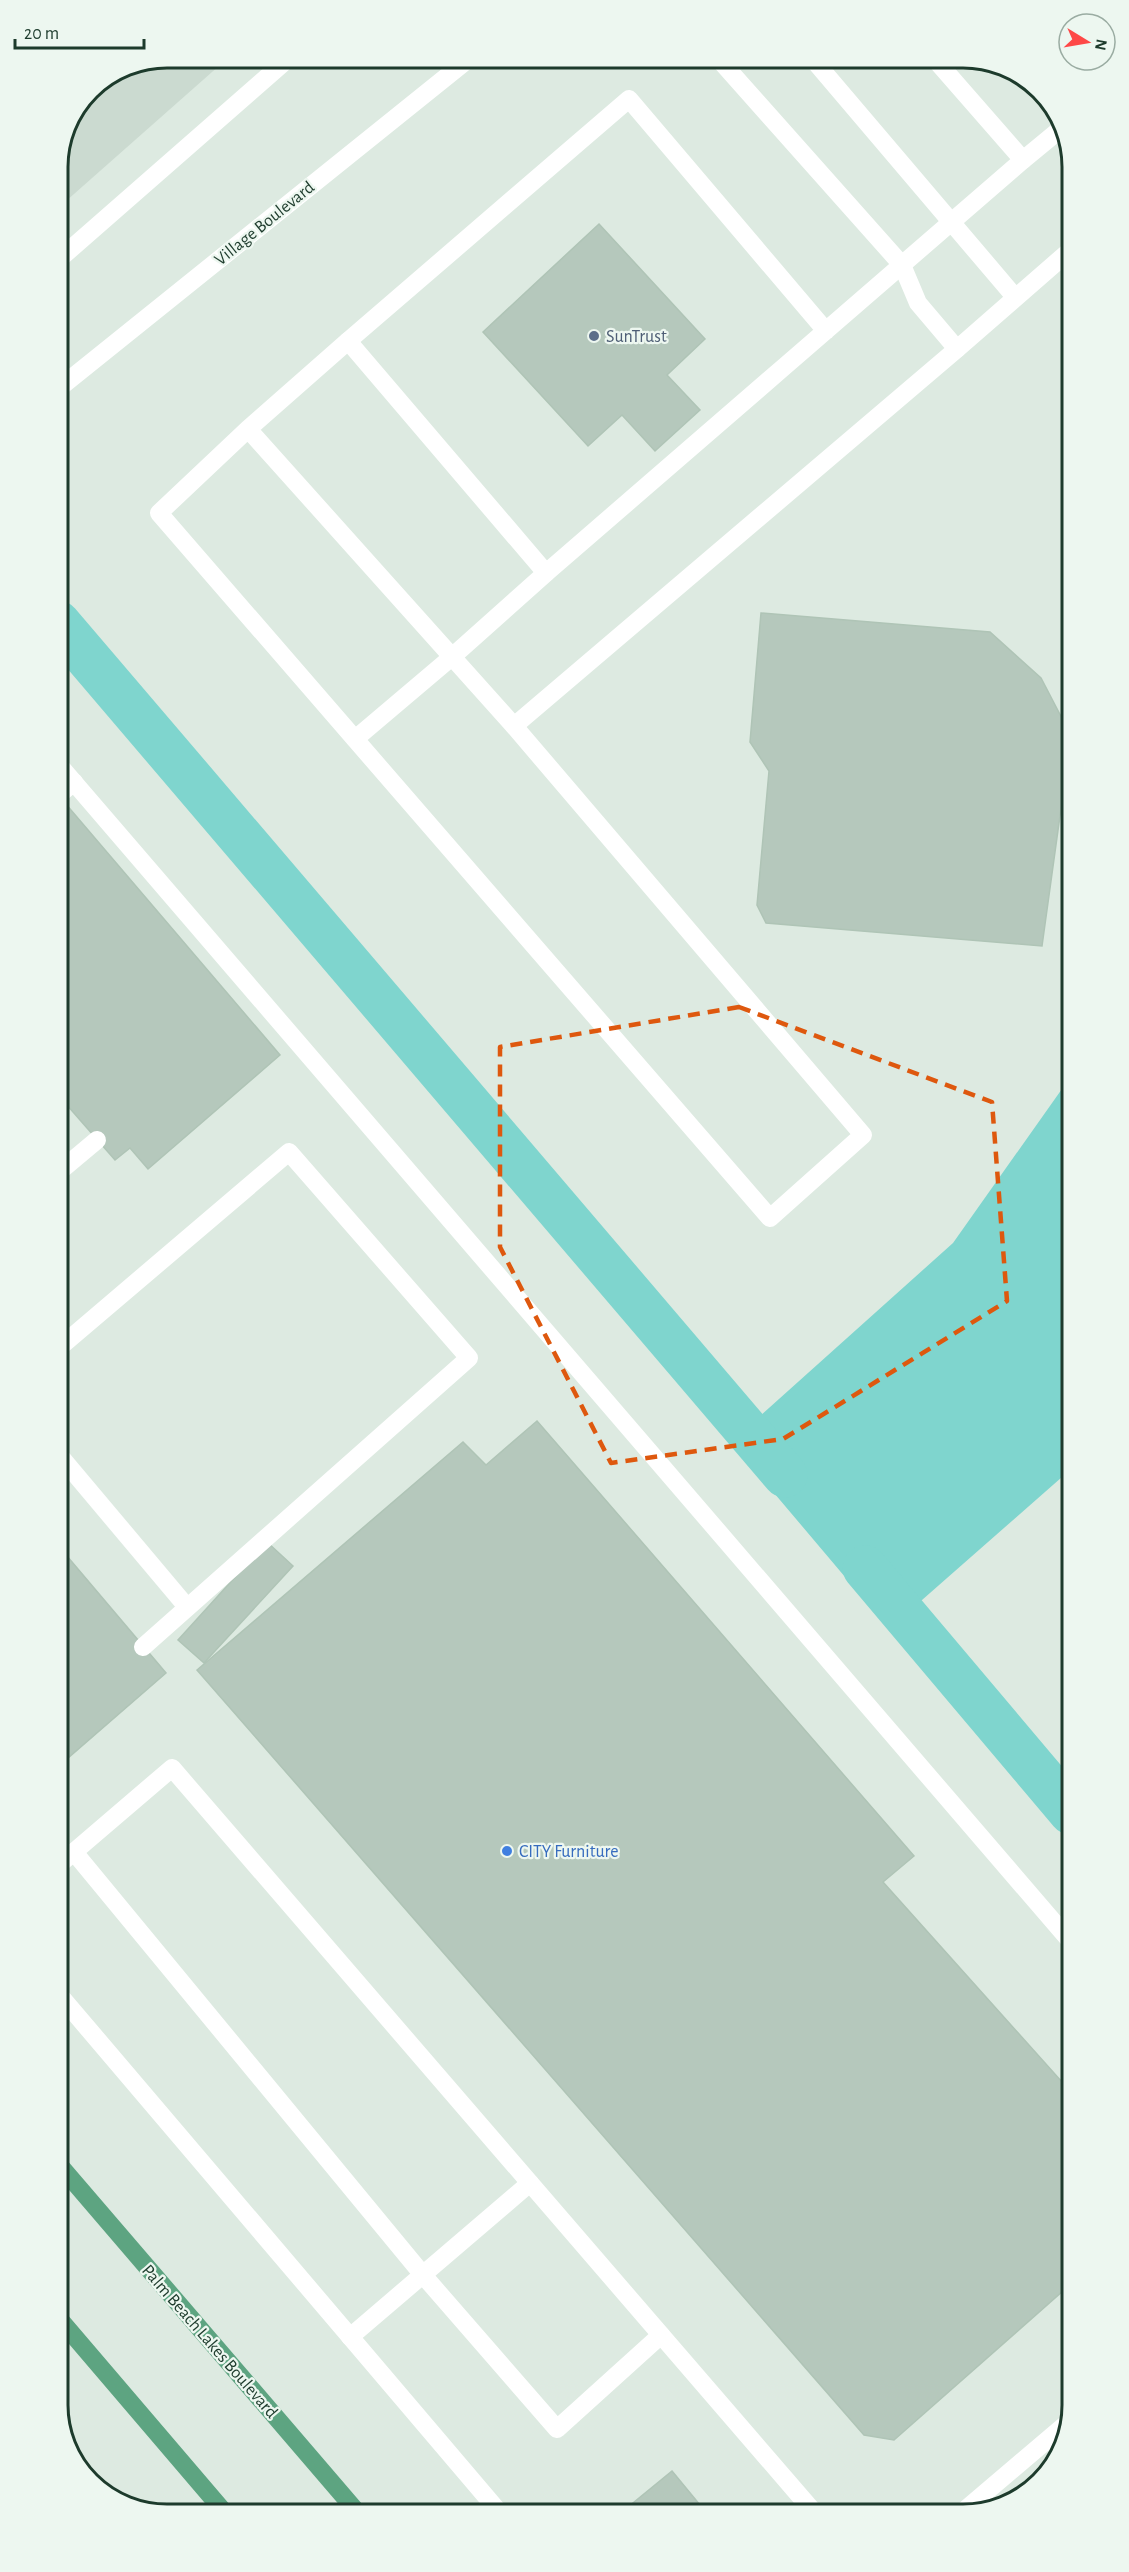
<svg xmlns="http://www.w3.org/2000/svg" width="1129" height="2572" font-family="'Alegreya Sans',sans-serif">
<rect width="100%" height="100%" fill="#ddeae1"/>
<polygon fill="#cbdad0" points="167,57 229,57 57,209 57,160 89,89 125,65"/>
<polygon fill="#7fd5ce" points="1069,1079 1070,1470 889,1629 731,1442 953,1243"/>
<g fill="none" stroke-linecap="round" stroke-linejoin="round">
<g stroke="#7fd5ce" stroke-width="45">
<polyline points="58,623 785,1475"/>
<polyline points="865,1568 1071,1812"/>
</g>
</g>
<g fill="#b5c8bc" stroke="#afc4b6" stroke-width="1.5">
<polygon points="599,224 705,339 667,375 700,410 655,451 622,415 588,446 483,332"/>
<polygon points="761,613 990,632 1041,678 1068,730 1068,758 1042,946 766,923 757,905 769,771 750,742"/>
<polygon points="59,796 280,1055 148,1169 130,1148 115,1160 59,1096"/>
<polygon points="537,1421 914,1856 883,1882 1071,2092 1072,2283 894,2440 864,2435 197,1670 463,1442 486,1465"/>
<polygon points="267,1542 293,1566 204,1663 178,1640"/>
<polygon points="61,1549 166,1673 61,1764"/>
<polygon points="672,2471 705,2511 622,2512"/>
</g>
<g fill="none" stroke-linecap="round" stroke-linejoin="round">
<g stroke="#fff" stroke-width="18">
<polyline points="717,57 902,265 918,303 957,349"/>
<polyline points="811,57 1015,297"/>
<polyline points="1023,160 1063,127"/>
<path d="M 826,331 L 629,99 L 348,341 L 546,573 C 705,435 864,298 1023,160 L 933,57"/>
<polyline points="248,429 514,726 863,1135 770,1218 159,513 248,429 348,341"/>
<polyline points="514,726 957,349 1067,253"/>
<polyline points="355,739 453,656 546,573"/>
<polyline points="59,765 1071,1942"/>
<polyline points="59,795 74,782"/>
<polyline points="60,1171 97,1140"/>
<polyline points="60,1347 289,1152 469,1358 143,1647"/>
<polyline points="60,1456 187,1607"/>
<polyline points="74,1852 423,2275 557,2429 661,2335"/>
<polyline points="61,1863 172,1768 812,2510"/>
<polyline points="350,2337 530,2183"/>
<polyline points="966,2509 1066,2424"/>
</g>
<polyline stroke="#fff" stroke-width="18" points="62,1998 500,2513"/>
<g stroke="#fff" stroke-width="18">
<polyline points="57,261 290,57"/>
<polyline points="58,389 471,57"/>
</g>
<g stroke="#5da481" stroke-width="18">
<polyline points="62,2168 358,2513"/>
<polyline points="62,2322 226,2514"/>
</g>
</g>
<path fill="none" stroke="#de580e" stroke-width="4.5" stroke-dasharray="12 8" stroke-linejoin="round" d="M 739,1007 L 992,1102 L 1007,1301 L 783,1439 L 611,1463 L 500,1247 L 500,1047 Z"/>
<circle fill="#5c6f8a" stroke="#edf7f0" stroke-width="2" cx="594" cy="336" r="6"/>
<circle fill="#3f7fe0" stroke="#edf7f0" stroke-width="2" cx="507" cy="1851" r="6"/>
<g text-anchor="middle" stroke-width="4.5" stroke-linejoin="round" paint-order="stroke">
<g font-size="18" fill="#1d3b2c" stroke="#edf7f0">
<text transform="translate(264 223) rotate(-39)" y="6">Village Boulevard</text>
<text transform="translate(210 2341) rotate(49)" y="6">Palm Beach Lakes Boulevard</text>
</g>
<g font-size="18" fill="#4e5e75" stroke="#edf7f0" text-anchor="start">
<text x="606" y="342">SunTrust</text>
</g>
<g font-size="18" fill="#366cbe" stroke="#edf7f0" text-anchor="start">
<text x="519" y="1857">CITY Furniture</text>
</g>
</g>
<path d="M0 0H1129V2572H0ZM167 68H963A99 99 0 0 1 1062 167V2405A99 99 0 0 1 963 2504H167A99 99 0 0 1 68 2405V167A99 99 0 0 1 167 68Z" fill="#edf7f0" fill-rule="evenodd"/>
<path fill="none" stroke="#1d3b2c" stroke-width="3" d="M167 68H963A99 99 0 0 1 1062 167V2405A99 99 0 0 1 963 2504H167A99 99 0 0 1 68 2405V167A99 99 0 0 1 167 68Z"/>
<g transform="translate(1087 42) rotate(101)"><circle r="28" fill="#edf7f0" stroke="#9aaca2" stroke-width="1.5"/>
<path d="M0-4.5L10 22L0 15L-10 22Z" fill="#fe4847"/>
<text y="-9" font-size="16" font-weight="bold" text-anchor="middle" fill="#1d3b2c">N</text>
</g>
<path d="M15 39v9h129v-9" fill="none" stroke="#1d3b2c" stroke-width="3"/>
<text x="24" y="39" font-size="18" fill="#1d3b2c" stroke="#edf7f0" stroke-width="4.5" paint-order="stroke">20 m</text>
</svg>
